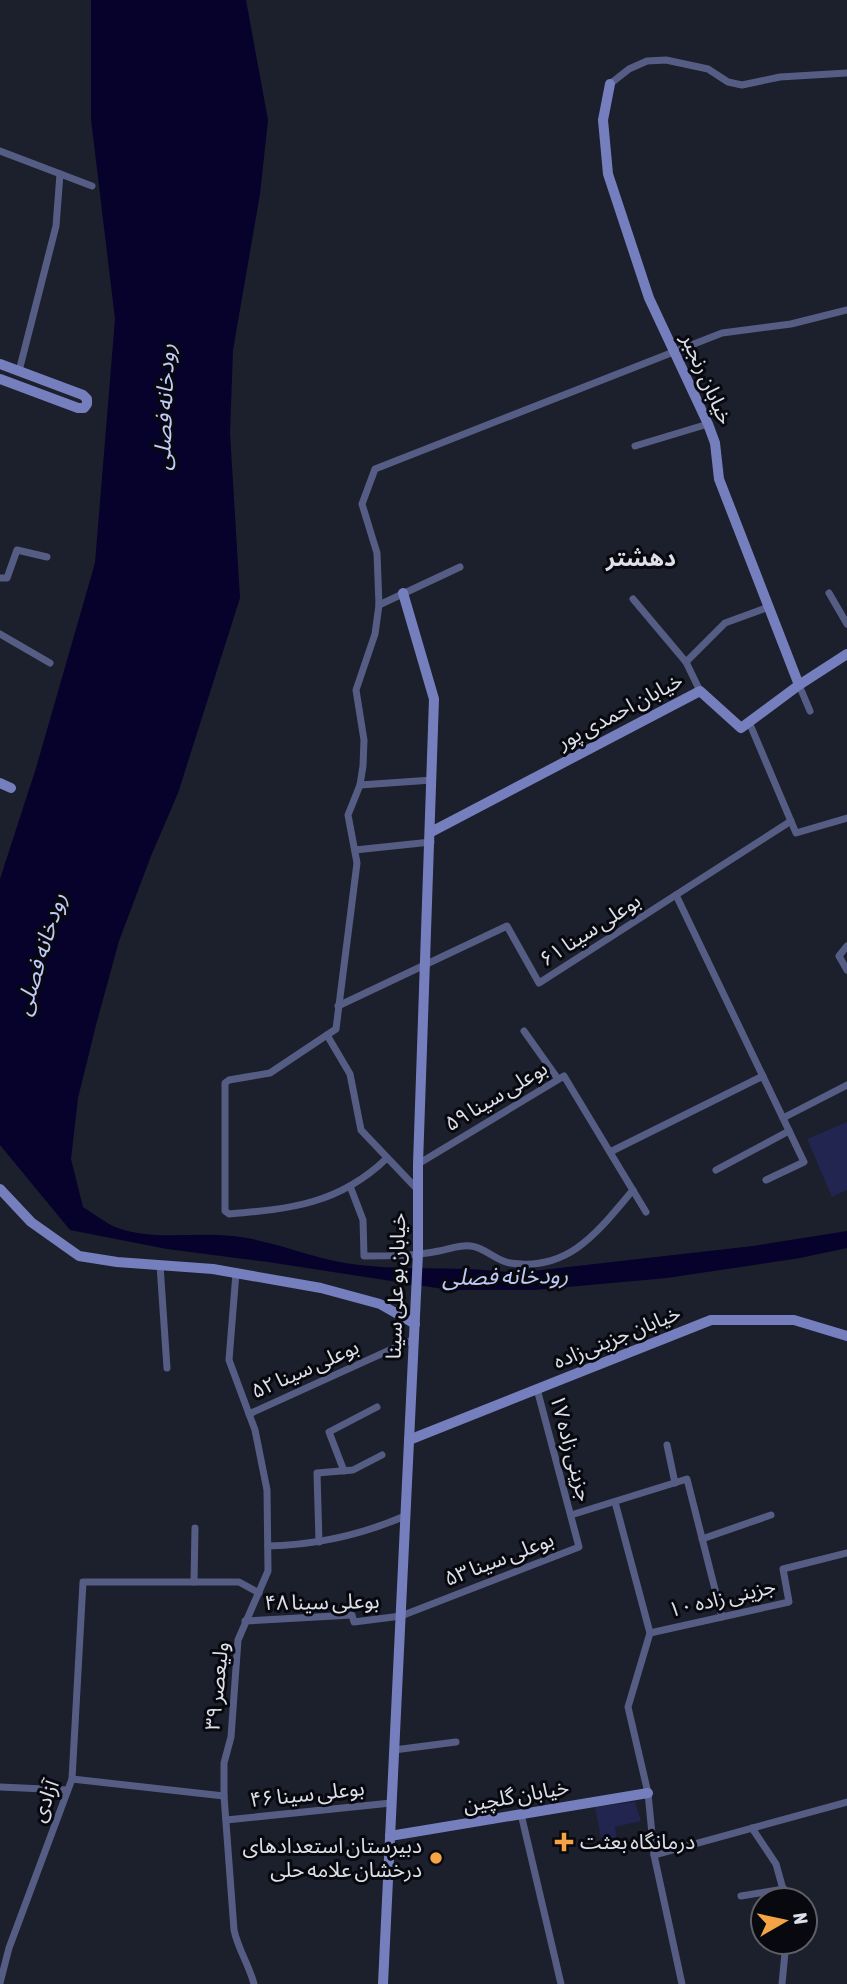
<svg xmlns="http://www.w3.org/2000/svg" width="847" height="1984" font-family="'Asap Condensed','Noto Sans Arabic',sans-serif">
<rect width="100%" height="100%" fill="#1c1f2c"/>
<g fill="#21254f">
<polygon points="847,1122 847,1190 832,1197 807,1139"/>
<polygon points="635,1802 641,1821 615,1827 617,1841 602,1844 595,1807"/>
</g>
<path fill="#06022c" d="M 91,0 L 246,0 L 268,120 L 260,194 L 233,350 L 230,433 L 240,598 L 178,793 L 151,856 L 119,941 L 96,1025 L 78,1098 L 71,1159 L 83,1207 C 93,1213 104,1222 115,1227 C 156,1243 203,1229 247,1238 C 280,1244 312,1257 345,1263 C 401,1272 459,1265 515,1273 L 753,1246 L 847,1231 L 847,1248 L 800,1258 L 667,1278 L 534,1290 L 450,1290 L 268,1262 L 167,1249 L 70,1230 L 0,1145 L 0,879 L 36,768 L 95,563 L 115,319 L 91,119 Z"/>
<g fill="none" stroke-linecap="round" stroke-linejoin="round">
<g stroke="#565d84" stroke-width="7">
<polyline points="610,84 629,69 647,61 666,60 708,69 728,82 742,85 780,77 847,73"/>
<polyline points="0,151 92,186"/>
<polyline points="19,371 56,226 60,174"/>
<polyline points="635,446 708,424"/>
<polyline points="0,578 7,578 17,550 47,557"/>
<polyline points="829,593 847,624"/>
<polyline points="633,599 686,662 700,691"/>
<polyline points="379,605 460,567"/>
<polyline points="0,634 50,663"/>
<polyline points="686,662 725,623 769,607"/>
<polyline points="799,685 810,711"/>
<polyline points="749,722 796,833 847,818"/>
<polyline points="360,785 432,780"/>
<polyline points="355,850 431,842"/>
<polyline points="676,895 804,1162 766,1180"/>
<polyline points="847,946 839,956 847,970"/>
<polyline points="338,1006 507,926 539,983 791,821"/>
<polyline points="524,1031 558,1079"/>
<polyline points="327,1035 350,1074 361,1130 417,1189"/>
<polyline points="783,1118 847,1085"/>
<polyline points="610,1152 763,1076"/>
<path d="M 386,1159 C 339,1204 290,1209 229,1214 L 225,1211 L 225,1083 L 229,1080 L 270,1073 L 336,1029 L 357,863 L 348,815 L 360,785 L 363,766 L 364,740 L 356,690 L 375,634 L 379,605 L 377,553 L 362,504 L 375,469 L 722,333 L 791,324 L 847,310"/>
<polyline points="418,1164 564,1076 646,1212"/>
<polyline points="716,1170 789,1131"/>
<path d="M 350,1186 L 363,1220 L 364,1256 C 389,1256 415,1256 439,1251 C 450,1249 461,1244 471,1246 C 486,1248 496,1261 510,1263 C 570,1272 599,1230 633,1190"/>
<polyline points="160,1265 167,1368"/>
<path d="M 236,1273 L 229,1360 L 255,1430 L 267,1490 L 268,1571 L 238,1640 L 231,1737 L 224,1763 L 224,1796 L 234,1930 C 238,1949 249,1965 254,1984"/>
<polyline points="249,1414 414,1339"/>
<polyline points="667,1445 675,1483"/>
<polyline points="344,1471 329,1432 377,1407"/>
<polyline points="615,1502 650,1633 628,1707 648,1793 654,1855 682,1984"/>
<polyline points="571,1515 687,1479 722,1617"/>
<polyline points="702,1539 771,1515"/>
<polyline points="319,1542 317,1473 353,1470 382,1455"/>
<path d="M 268,1546 C 317,1545 361,1535 405,1516"/>
<polyline points="194,1582 195,1528"/>
<polyline points="245,1621 352,1615 354,1622 401,1616 579,1547 537,1389"/>
<polyline points="650,1633 789,1602 783,1569 847,1553"/>
<polyline points="394,1750 456,1742"/>
<polyline points="72,1779 224,1796"/>
<polyline points="0,1787 67,1790"/>
<polyline points="521,1814 561,1984"/>
<polyline points="226,1820 391,1803"/>
<polyline points="752,1828 776,1864 786,1900"/>
<polyline points="654,1855 847,1802"/>
<polyline points="741,1896 784,1889"/>
<polyline points="0,1983 9,1948 72,1779 83,1582 239,1582 259,1593"/>
<polyline points="782,1984 786,1942"/>
</g>
<g stroke="#757fbe" stroke-width="10">
<polyline points="610,84 603,120 608,174 649,298 708,424 715,443 719,479 799,685"/>
<polyline points="0,364 83,395 87,399 87,404 84,408 78,408 0,379"/>
<polyline points="0,783 11,788"/>
<polyline points="431,832 700,691 741,728 799,685 847,654"/>
<polyline points="0,1189 31,1222 79,1256 117,1262 213,1269 321,1288 380,1304 415,1324"/>
<polyline points="409,1440 711,1320 794,1320 847,1336"/>
<polyline points="390,1836 648,1793"/>
<polyline points="383,1984 418,1253 418,1164 434,699 403,593"/>
</g>
</g>
<g fill="#f4a345" stroke="#08090f" stroke-width="2.5">
<path d="M560.5 1831.5h7v7h7v7h-7v7h-7v-7h-7v-7h7z"/>
<circle cx="436" cy="1858" r="7"/>
</g>
<g text-anchor="middle" stroke-width="6" stroke-linejoin="round" paint-order="stroke">
<g font-size="21" fill="#dee0e9" stroke="#08090f">
<text transform="translate(707 379) rotate(66)" y="7">خیابان رنجبر</text>
<text transform="translate(620 711) rotate(-28)" y="7">خیابان احمدی پور</text>
<text transform="translate(590 930) rotate(-33)" y="7">بوعلی سینا ۶۱</text>
<text transform="translate(496 1096) rotate(-31)" y="7">بوعلی سینا ۵۹</text>
<text transform="translate(396 1286) rotate(-88)" y="7">خیابان بو علی سینا</text>
<text transform="translate(617 1337) rotate(-22)" y="7">خیابان جزینی‌زاده</text>
<text transform="translate(305 1369) rotate(-24)" y="7">بوعلی سینا ۵۲</text>
<text transform="translate(571 1448) rotate(75)" y="7">جزینی زاده ۱۷</text>
<text transform="translate(499 1559) rotate(-21)" y="7">بوعلی سینا ۵۳</text>
<text transform="translate(722 1598) rotate(-13)" y="7">جزینی زاده ۱۰</text>
<text transform="translate(322 1602) rotate(-1)" y="7">بوعلی سینا ۴۸</text>
<text transform="translate(217 1686) rotate(-84)" y="7">ولیعصر ۳۹</text>
<text transform="translate(307 1794) rotate(-6)" y="7">بوعلی سینا ۴۶</text>
<text transform="translate(516 1796) rotate(-10)" y="7">خیابان گلچین</text>
<text transform="translate(45 1801) rotate(-69)" y="7">آزادی</text>
</g>
<g font-size="21" fill="#dee0e9" stroke="#08090f" text-anchor="start">
<text x="580" y="1849">درمانگاه بعثت</text>
<text x="422" y="1853" text-anchor="end">دبیرستان استعدادهای<tspan x="422" dy="24">درخشان علامه حلی</tspan></text>
</g>
<g font-size="23" font-style="italic" fill="#c0c9f8" stroke="#08090f">
<text transform="translate(164 407) rotate(-88)" y="8">رودخانه فصلی</text>
<text transform="translate(40 954) rotate(-73)" y="8">رودخانه فصلی</text>
<text transform="translate(505 1276) rotate(-1)" y="8">رودخانه فصلی</text>
</g>
<g font-size="23" font-weight="bold" fill="#dee0e9" stroke="#08090f">
<text x="641" y="566">دهشتر</text>
</g>
</g>
<g transform="translate(784 1921) rotate(81)"><circle r="33" fill="#08090f" stroke="#5e5f66" stroke-width="2"/>
<path d="M0-5L12 26L0 18L-12 26Z" fill="#f4a345"/>
<text y="-10" font-size="19" font-weight="bold" text-anchor="middle" fill="#dee0e9">N</text>
</g>
</svg>
